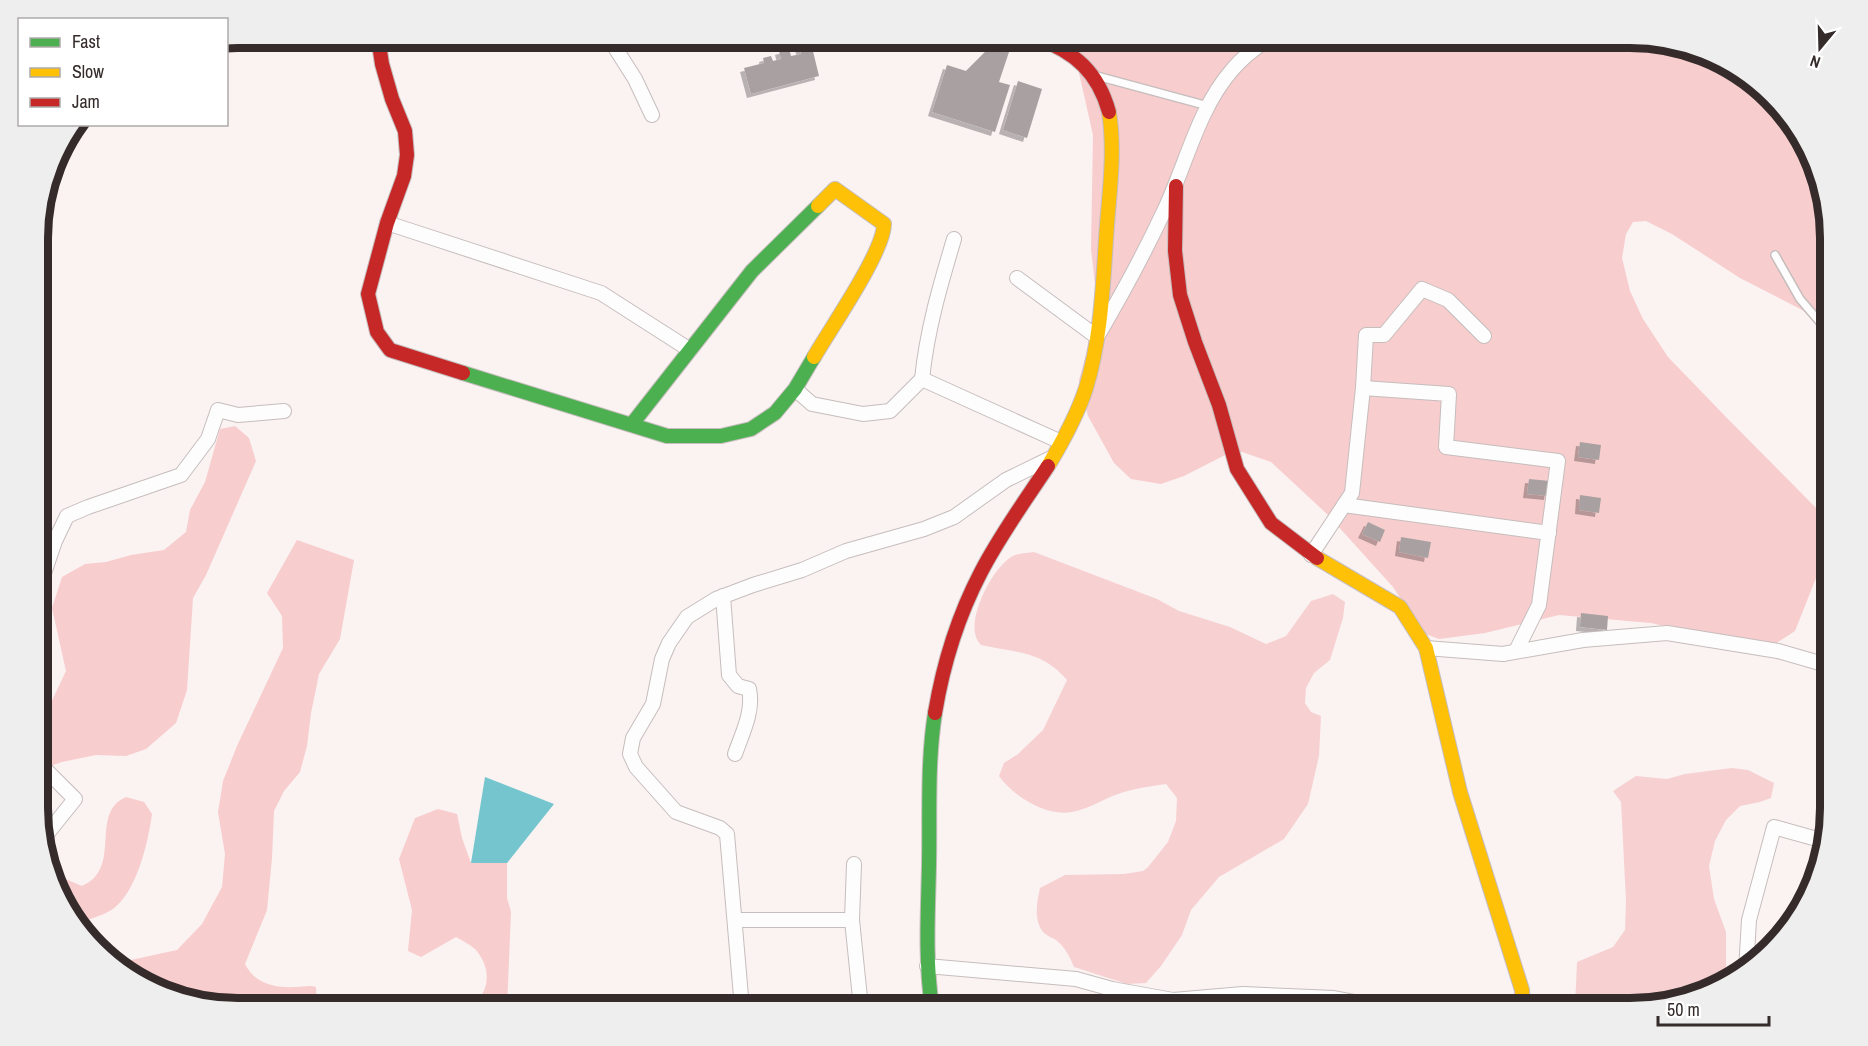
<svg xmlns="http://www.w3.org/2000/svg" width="1868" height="1046" font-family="'Archivo Narrow',sans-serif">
<defs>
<filter id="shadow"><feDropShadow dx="-4" dy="4" stdDeviation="0" flood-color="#0004"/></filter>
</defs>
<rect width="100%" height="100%" fill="#fbf2f2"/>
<g fill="#f7d1d2">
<path d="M 1034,552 L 1157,599 L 1179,611 L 1230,627 L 1266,644 L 1286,636 L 1311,601 L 1333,594 L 1345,602 L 1343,618 L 1330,660 L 1314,673 L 1306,688 L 1305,703 L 1311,712 L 1321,716 L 1319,756 L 1308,804 L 1284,839 L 1219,877 L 1191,910 L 1182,935 L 1161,966 L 1146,983 L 1127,984 L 1074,967 C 1070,957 1065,947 1056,940 C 1053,938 1047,936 1044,933 C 1033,921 1037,901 1040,888 L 1065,875 L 1124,874 L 1143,871 L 1148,867 L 1168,842 L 1176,821 L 1177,798 L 1166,784 C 1152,786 1138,788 1124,792 C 1106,797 1090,809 1072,812 C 1046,817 1013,796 999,776 L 1004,763 L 1018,754 L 1043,730 L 1067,680 C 1041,650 1016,653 981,645 C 979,643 977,640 976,637 C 968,615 994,564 1015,555 C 1021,553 1029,553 1034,552 Z"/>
<polygon points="1732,768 1748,770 1774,783 1771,798 1760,802 1740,806 1726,820 1715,841 1709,866 1714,899 1726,932 1726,980 1643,1008 1575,1008 1577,962 1613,947 1625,930 1626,901 1621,802 1613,791 1636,776 1667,779 1685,774"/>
</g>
<g fill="#f8cdce">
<polygon points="1061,38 1630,38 1730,64 1797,127 1830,225 1830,321 1808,313 1740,278 1672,234 1646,221 1633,222 1626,234 1622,258 1630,291 1643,319 1668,357 1725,416 1826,518 1830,529 1830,562 1816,578 1795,631 1775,644 1704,635 1651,623 1559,615 1485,633 1439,639 1423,633 1393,587 1327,514 1271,462 1242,452 1229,453 1184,476 1161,484 1131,479 1114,463 1088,416 1079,380 1098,311 1091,249 1093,135 1075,55"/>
<polygon points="235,426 249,438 256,461 206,575 193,598 187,690 176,723 146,749 126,756 96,755 62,762 39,770 39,719 48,709 66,671 52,608 62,577 85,564 106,562 131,555 164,550 186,532 190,510 205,482 220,429"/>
<path d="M 297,540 L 354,560 L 340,639 L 319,674 L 311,713 L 307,746 L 300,772 L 284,791 L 274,811 L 272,858 L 267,910 L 245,964 C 255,984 275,988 296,987 C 304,987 308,985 316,987 L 317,1008 L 238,1008 L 138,982 L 109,955 L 131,960 L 177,950 L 202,924 L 222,887 L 225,854 L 218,812 L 223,781 L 237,746 L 283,648 L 282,616 L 267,593 Z"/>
<path d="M 126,797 L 144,802 L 152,814 C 148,843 137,891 113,909 C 104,915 92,918 82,922 L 81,929 L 71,920 L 52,868 L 63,878 L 82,886 C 86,884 91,881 94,878 C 116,856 93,811 126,797 Z"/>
<path d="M 438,809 L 457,814 L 462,838 L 471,863 L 507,863 L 507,898 L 511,912 L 507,1008 L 466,1008 C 490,997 493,970 476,950 C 471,945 463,941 456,937 L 421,957 L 408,951 L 412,910 L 399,859 L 415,818 Z"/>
</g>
<polygon fill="#75c5ce" points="485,777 554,804 507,863 471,863"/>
<g fill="#a9a1a1" filter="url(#shadow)">
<polygon points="811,43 819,76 751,94 744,68 764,63 763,58 771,56 773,61 781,59 779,51 789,48 791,56 801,54 799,46"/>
<polygon points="993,44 1010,49 999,82 1010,85 995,132 932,112 947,65 966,71"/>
<polygon points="1018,81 1042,89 1027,138 1003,130"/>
<polygon points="1580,442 1601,445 1599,460 1578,457"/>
<polygon points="1529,479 1550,481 1548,496 1527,494"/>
<polygon points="1580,495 1601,498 1599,513 1579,510"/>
<polygon points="1368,522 1385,530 1380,542 1362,534"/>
<polygon points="1401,537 1431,542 1428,558 1399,552"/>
<polygon points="1581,613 1608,616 1607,630 1580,627"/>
</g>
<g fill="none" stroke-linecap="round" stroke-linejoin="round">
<g stroke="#c6bdbd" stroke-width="10">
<g id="lane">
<polyline points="1097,76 1208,106"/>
<polyline points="1775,255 1800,299 1830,334"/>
</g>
</g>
<g stroke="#c6bdbd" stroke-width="16">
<g id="street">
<polyline points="609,38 635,79 652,115"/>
<polyline points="387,223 601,293 690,350"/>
<path d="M 954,239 C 940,286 927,330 922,379 L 1061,442"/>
<path d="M 1017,278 L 1097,337 C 1121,296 1144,254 1164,211 C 1186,165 1198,109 1232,70 C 1243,57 1256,47 1270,38"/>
<polyline points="1363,388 1366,335 1384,335 1422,289 1448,300 1484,336"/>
<polyline points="795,389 812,404 863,414 890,411 922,379"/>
<polyline points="1344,505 1549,533"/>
<polyline points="1311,555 1352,493 1363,388 1449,394 1446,447 1558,461 1539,605 1516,651"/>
<polyline points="39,588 55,541 67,516 88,507 181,475 208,439 218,410 238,415 284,411"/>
<path d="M 723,596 L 729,675 L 738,686 L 749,689 C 754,711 742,734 735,754"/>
<polyline points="1426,648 1503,654 1583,640 1667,633 1778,651 1830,666"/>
<polyline points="39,763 75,799 42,840"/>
<polyline points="735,920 852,920 861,1008"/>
<polyline points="852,920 854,864"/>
<polyline points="927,966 1076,979 1112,989 1173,1000 1243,994 1334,998 1365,1004 1364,1008"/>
<polyline points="1746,970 1749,920 1774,827 1824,841"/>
<polyline points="742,1008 727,834 720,828 676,812 636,767 630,754 633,738 653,704 662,659 669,643 687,617 716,599 753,585 802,570 846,551 924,529 954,517 1006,480 1051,458"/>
<polyline points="1110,1008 1112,989"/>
</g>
</g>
<g stroke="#c6bdbd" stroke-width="16">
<g id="fast">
<polyline points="463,373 667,436 721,436 751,429 775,413 795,389 814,357"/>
<polyline points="632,424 752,271 818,206"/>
<path d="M 932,1008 C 925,960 928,913 929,865 C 930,815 927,763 935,713"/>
</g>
</g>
<g stroke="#c6bdbd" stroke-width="16">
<g id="slow">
<path d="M 814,357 C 830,329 884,252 884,224 L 835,189 L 818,206"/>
<path d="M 1048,466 C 1063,441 1077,416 1086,388 C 1102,336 1103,280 1107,225 C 1110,187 1115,150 1109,112"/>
<polyline points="1317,558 1400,607 1426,648 1460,792 1522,990 1523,1008"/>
</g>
</g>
<g stroke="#c6bdbd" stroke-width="16">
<g id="jam">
<polyline points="378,38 382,64 392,99 405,131 407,155 404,176 387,223 368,294 377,332 390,350 463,373"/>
<path d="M 1037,38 C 1075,52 1098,72 1109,112"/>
<polyline points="1176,186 1175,251 1180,295 1195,342 1219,405 1237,469 1271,523 1317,558"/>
<path d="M 935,713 C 943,665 958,616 981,572 C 1000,535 1025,501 1048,466"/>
</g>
</g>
<use href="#lane" stroke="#fefdfd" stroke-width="7"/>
<use href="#street" stroke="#fefdfd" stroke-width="14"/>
<use href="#fast" stroke="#4caf50" stroke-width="14"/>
<use href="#slow" stroke="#ffc107" stroke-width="14"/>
<use href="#jam" stroke="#c62828" stroke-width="14"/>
</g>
<path d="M0 0H1868V1046H0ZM238 48H1630A190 190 0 0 1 1820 238V808A190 190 0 0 1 1630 998H238A190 190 0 0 1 48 808V238A190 190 0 0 1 238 48Z" fill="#efeeee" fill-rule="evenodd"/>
<path fill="none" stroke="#352b2b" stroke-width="8" d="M238 48H1630A190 190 0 0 1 1820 238V808A190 190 0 0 1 1630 998H238A190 190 0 0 1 48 808V238A190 190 0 0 1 238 48Z"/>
<rect x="18" y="18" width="210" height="108" fill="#ffffff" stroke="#aeaaaa" stroke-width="1.5"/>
<rect x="30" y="38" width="30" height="9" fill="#4caf50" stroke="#aeaaaa" stroke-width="1.5"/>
<text x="72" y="48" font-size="18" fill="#352b2b">Fast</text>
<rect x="30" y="68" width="30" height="9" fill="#ffc107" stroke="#aeaaaa" stroke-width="1.5"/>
<text x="72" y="78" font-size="18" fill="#352b2b">Slow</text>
<rect x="30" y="98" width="30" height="9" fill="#c62828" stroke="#aeaaaa" stroke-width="1.5"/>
<text x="72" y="108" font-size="18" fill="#352b2b">Jam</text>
<g transform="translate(1820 48) rotate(199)" stroke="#ffffff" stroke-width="4.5" paint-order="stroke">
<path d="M0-4.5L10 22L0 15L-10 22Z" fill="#352b2b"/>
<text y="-9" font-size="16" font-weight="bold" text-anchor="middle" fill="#352b2b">N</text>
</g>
<path d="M1658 1016v9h111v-9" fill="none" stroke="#352b2b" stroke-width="3"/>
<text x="1667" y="1016" font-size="18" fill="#352b2b" stroke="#ffffff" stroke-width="4.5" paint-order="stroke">50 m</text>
</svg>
